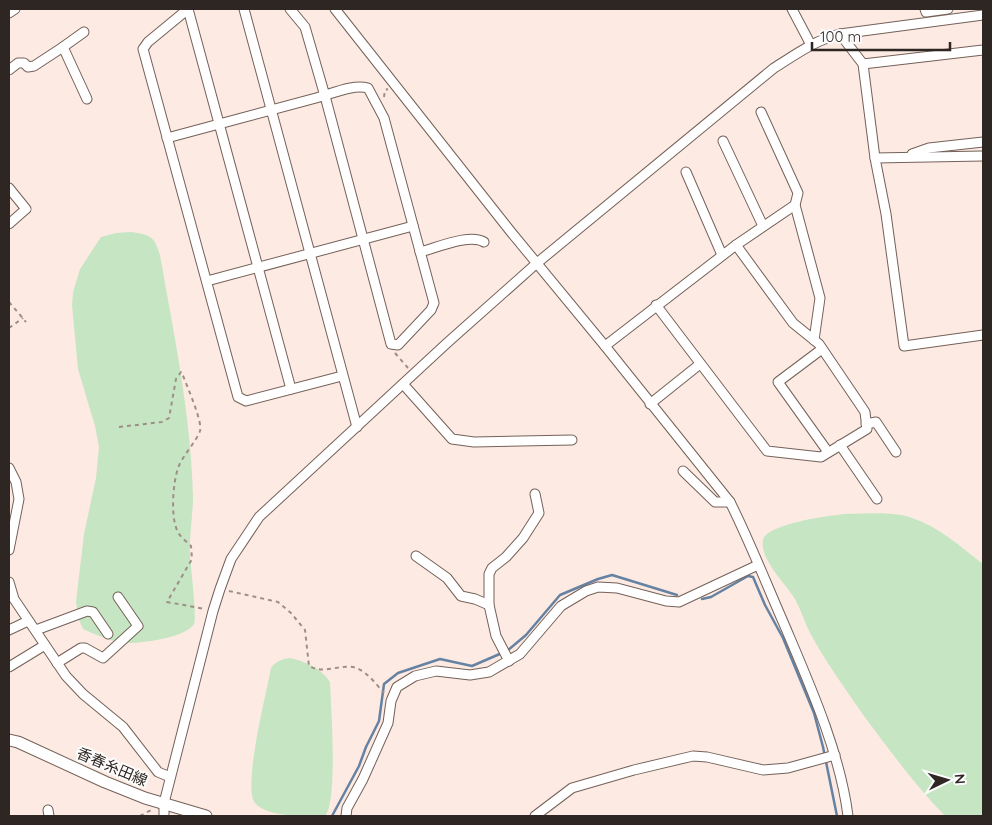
<svg xmlns="http://www.w3.org/2000/svg" width="992" height="825" font-family="Quicksand,'Noto Sans JP',sans-serif">
<rect width="100%" height="100%" fill="#fdebe3"/>
<g fill="#c6e5c3">
<path d="M 131,232 C 151,235 154,236 160,255 C 174,335 191,415 193,496 C 193,516 189,536 190,557 C 191,568 197,618 194,624 C 187,637 143,643 130,643 C 114,643 96,635 83,629 L 79,620 L 76,602 L 84,534 L 96,478 L 99,447 L 95,426 L 78,369 L 72,305 L 73,292 L 80,269 L 101,237 L 116,233 Z"/>
<path d="M 846,514 C 867,514 892,511 912,518 C 939,527 961,547 983,564 L 983,816 L 945,816 C 915,785 890,751 864,716 C 847,691 829,667 814,640 C 806,627 802,612 795,599 C 786,584 759,559 763,540 C 766,524 831,515 846,514 Z"/>
<path d="M 290,658 C 306,662 320,667 330,682 C 331,705 338,802 325,816 C 308,816 267,818 255,803 C 242,788 267,691 271,668 C 276,661 282,659 290,658 Z"/>
</g>
<g fill="none" stroke-linecap="round" stroke-linejoin="round">
<g stroke="#6582a2" stroke-width="2.5">
<polyline points="702,599 711,597 748,576 753,577 765,605 783,638 814,713 823,747 837,816"/>
<polyline points="507,651 526,635 560,595 598,579 612,575 677,595"/>
<polyline points="332,816 359,766 366,747 379,721 384,684 398,673 440,659 472,666 502,653"/>
</g>
<g stroke="#746159" stroke-width="11">
<g id="minor">
<polyline points="188,9 148,42 143,49 238,397 246,401 342,376"/>
<polyline points="188,9 291,389"/>
<polyline points="244,9 357,427"/>
<path d="M 335,9 L 511,232 L 605,346 L 730,502 C 750,542 766,583 784,624 C 809,683 840,752 848,816"/>
<polyline points="792,9 811,45"/>
<polyline points="925,9 926,12 948,9"/>
<polyline points="9,13 15,9"/>
<polyline points="840,34 863,64 875,158 886,214 904,346 983,335"/>
<polyline points="63,47 84,32"/>
<polyline points="863,64 983,50"/>
<polyline points="9,70 18,63 24,63 28,67 34,66 63,47 87,99"/>
<polyline points="761,112 798,193 795,205 820,298 814,340"/>
<path d="M 167,138 C 217,125 266,111 316,98 C 332,94 352,84 368,88 L 384,118 L 434,303 L 431,310 L 398,345 L 391,344 L 325,96 L 305,27 L 290,9"/>
<polyline points="723,141 763,226"/>
<polyline points="912,154 929,148 983,142"/>
<polyline points="875,158 983,156"/>
<polyline points="686,172 722,255"/>
<polyline points="9,188 26,209 9,224"/>
<path d="M 420,252 C 436,248 470,233 484,242"/>
<polyline points="207,281 413,226"/>
<polyline points="656,305 767,451 821,457 867,429 865,412 819,344 793,323 736,245"/>
<polyline points="605,346 736,245 795,205"/>
<polyline points="822,349 778,382 828,452"/>
<polyline points="403,384 452,439 474,442 572,440"/>
<polyline points="650,404 700,364"/>
<polyline points="866,424 876,422 896,452"/>
<polyline points="840,445 877,499"/>
<polyline points="9,468 16,482 19,499 9,550"/>
<polyline points="683,471 715,502 730,502"/>
<polyline points="416,556 447,578 461,596 475,599 489,605"/>
<polyline points="9,582 14,599 66,676 83,694 123,727 158,772 170,777"/>
<polyline points="9,630 28,621"/>
<polyline points="36,630 87,611 93,612 108,634"/>
<polyline points="509,661 496,636 489,605 489,574 492,568 506,557 523,538 539,513 535,494"/>
<polyline points="57,663 81,648 85,648 103,658 138,626 118,597"/>
<polyline points="9,667 45,645"/>
<polyline points="48,810 49,816"/>
<path d="M 164,816 L 164,803 L 213,611 L 220,589 L 231,559 L 259,517 L 447,343 L 537,263 L 774,68 C 795,55 815,40 840,34 L 983,15"/>
<polyline points="346,816 347,808 363,779 388,723 391,701 397,687 415,676 436,671 470,675 489,672 520,654 561,606 586,591 598,587 617,588 666,601 679,602 758,565"/>
<polyline points="535,816 572,788 634,770 693,756 707,757 763,770 788,768 835,755"/>
</g>
</g>
<g stroke="#746159" stroke-width="13">
<polyline id="major" points="9,740 18,742 105,782 145,798 206,816"/>
</g>
<g stroke="#9c8f89" stroke-width="2" stroke-dasharray="4 4" stroke-linecap="butt">
<polyline points="384,97 385,90 388,89"/>
<polyline points="9,302 26,322"/>
<polyline points="9,328 23,318"/>
<polyline points="395,353 408,368"/>
<path d="M 119,427 L 162,422 L 169,418 L 176,379 L 181,372 L 182,373 C 186,384 203,422 200,431 C 196,442 183,455 178,468 C 173,483 170,518 178,532 C 181,538 187,542 191,546 L 192,559 L 167,602 L 205,609"/>
<path d="M 229,591 L 278,602 L 291,613 L 305,630 L 309,666 C 323,674 338,665 353,667 C 366,670 376,684 384,693"/>
<polyline points="140,816 151,810"/>
</g>
<use href="#minor" stroke="#fff" stroke-width="9"/>
<use href="#major" stroke="#fff" stroke-width="11"/>
</g>
<g text-anchor="middle" stroke-width="4" stroke-linejoin="round" paint-order="stroke">
<g font-size="15" fill="#2e2622" stroke="#fcfcfc">
<text transform="translate(112 767) rotate(23)" y="5">香春糸田線</text>
</g>
</g>
<rect width="992" height="825" fill="none" stroke="#2e2622" stroke-width="20"/>
<g transform="translate(947 780) rotate(85)" stroke="#fcfcfc" stroke-width="4" paint-order="stroke">
<path d="M0-4L9 19L0 12L-9 19Z" fill="#2e2622"/>
<text y="-8" font-size="14" font-weight="bold" text-anchor="middle" fill="#2e2622">N</text>
</g>
<path d="M812 42v8h138v-8" fill="none" stroke="#2e2622" stroke-width="2.5"/>
<text x="820" y="42" font-size="15" fill="#2e2622" stroke="#fcfcfc" stroke-width="4" paint-order="stroke">100 m</text>
</svg>
